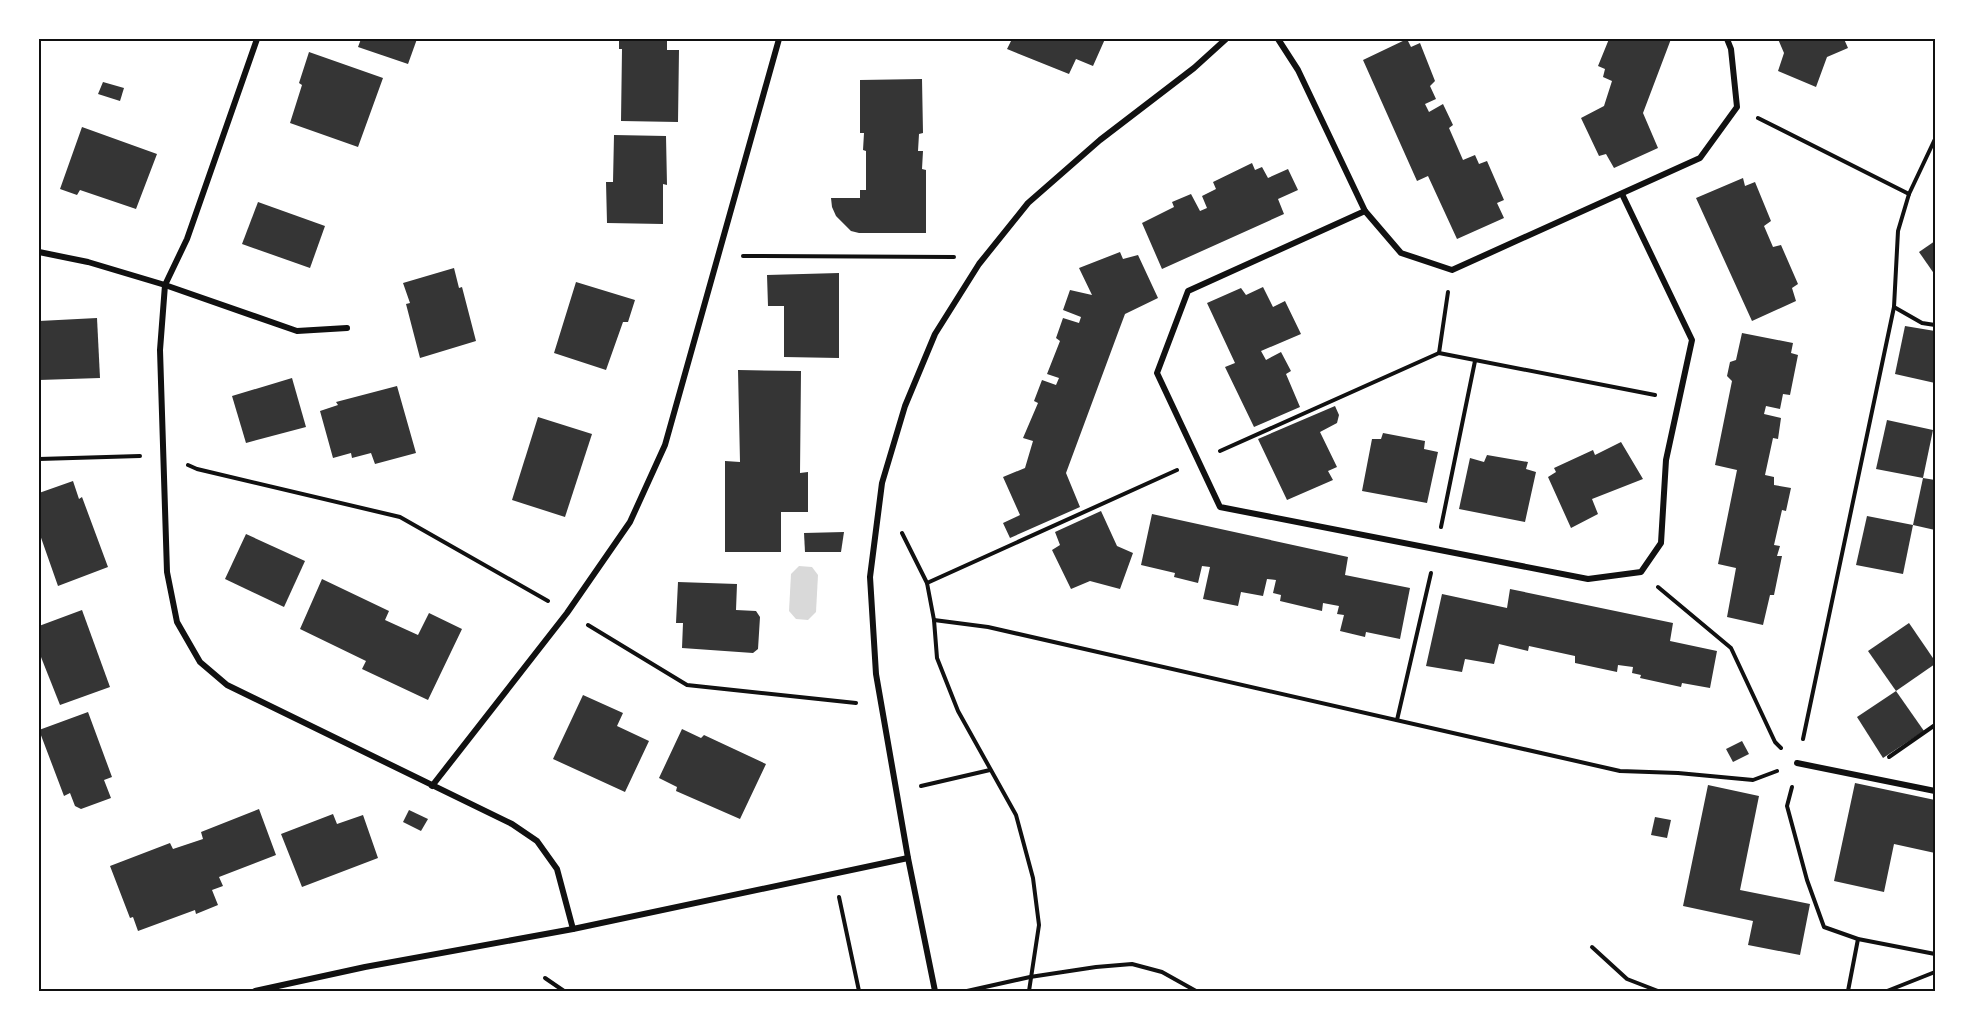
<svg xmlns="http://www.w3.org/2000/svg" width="1974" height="1030" font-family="'Sofia Sans Condensed',sans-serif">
<rect width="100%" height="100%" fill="#fff"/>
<polygon fill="#d9d9d9" points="799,566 812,567 818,575 816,612 808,620 796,619 789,611 791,574"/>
<g fill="#353535">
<polygon points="361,39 417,39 408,64 358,47"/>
<polygon points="619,39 667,39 667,50 679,50 678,122 621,121 622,49 619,49"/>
<polygon points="1012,39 1105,39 1093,66 1076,59 1069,74 1007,49"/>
<polygon points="1407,39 1411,47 1420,43 1435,81 1430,86 1436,99 1425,104 1429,112 1443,104 1453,125 1449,128 1463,160 1475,155 1479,164 1487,161 1504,200 1497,203 1504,218 1457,239 1428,176 1417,181 1363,60"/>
<polygon points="1609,39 1671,39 1643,113 1658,148 1614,168 1606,154 1599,156 1581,118 1604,106 1612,81 1603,77 1605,69 1598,66"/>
<polygon points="1778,39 1844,39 1848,48 1827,57 1816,87 1778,71 1784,53"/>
<polygon points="309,52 383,78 358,147 290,123 302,85 299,83"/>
<polygon points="922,79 923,133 919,134 918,151 923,151 922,169 926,170 926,233 859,233 851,231 836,216 832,207 831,198 860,198 860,190 866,190 866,151 863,150 864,133 860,133 860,80"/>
<polygon points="103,82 124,88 120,101 98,94"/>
<polygon points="82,127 157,154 136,209 80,190 77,195 60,189"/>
<polygon points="614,135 666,136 667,185 663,184 663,224 607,223 606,182 613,182"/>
<polygon points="1252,163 1255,170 1262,167 1268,178 1288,169 1298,190 1278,199 1284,214 1162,269 1142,223 1174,207 1172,202 1191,194 1200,211 1207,208 1202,196 1216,189 1213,182"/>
<polygon points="1743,178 1745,186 1755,182 1771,221 1764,226 1773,247 1781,245 1798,284 1792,288 1796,301 1752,321 1696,198"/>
<polygon points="258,202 325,226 310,268 242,244"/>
<polygon points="1935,241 1935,275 1919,252"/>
<polygon points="1120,252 1123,259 1138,255 1158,298 1125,314 1119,330 1066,473 1080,507 1010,538 1003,523 1020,515 1003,477 1025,468 1033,441 1023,438 1038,403 1034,401 1042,380 1056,385 1059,378 1047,374 1060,341 1056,338 1063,318 1079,323 1081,317 1063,310 1070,290 1092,295 1079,268"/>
<polygon points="454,268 459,288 462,287 476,341 420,358 406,304 410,303 403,283"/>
<polygon points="839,273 839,358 784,357 784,306 768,306 767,275"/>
<polygon points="576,282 635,300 628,322 623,322 606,370 554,353"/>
<polygon points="1263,287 1273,307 1285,301 1301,334 1261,351 1266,360 1281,352 1291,371 1286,374 1300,407 1254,427 1225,367 1235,363 1207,303 1241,288 1246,295"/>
<polygon points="97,318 100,378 39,380 39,321"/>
<polygon points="1905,326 1935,331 1935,383 1895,374"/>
<polygon points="1742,333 1793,343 1791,353 1798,355 1790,395 1783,394 1780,409 1766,406 1764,414 1781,418 1778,439 1773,438 1765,475 1774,477 1774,485 1791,488 1786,511 1782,510 1774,545 1780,546 1777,556 1782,556 1774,595 1770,595 1763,625 1727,617 1736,568 1718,564 1737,470 1715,465 1732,381 1727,376 1730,362 1736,360"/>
<polygon points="738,370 801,371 800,473 808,472 808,512 781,512 781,552 725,552 725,461 740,462"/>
<polygon points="292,378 306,427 246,443 232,396"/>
<polygon points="397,386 416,453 375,464 371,453 352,458 351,453 333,458 320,411 338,405 336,402"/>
<polygon points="1335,406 1339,415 1337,423 1320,432 1337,467 1328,471 1333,480 1287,500 1258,439"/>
<polygon points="538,417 592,434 565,517 512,500"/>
<polygon points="1887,420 1933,430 1923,478 1876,469"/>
<polygon points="1383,433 1425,441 1424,449 1438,452 1427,503 1362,491 1372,439 1381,439"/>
<polygon points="1621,442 1643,479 1592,499 1598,514 1571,528 1548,477 1556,472 1554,468 1593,450 1595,455"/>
<polygon points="1487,455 1528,462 1526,469 1536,472 1525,522 1459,509 1470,458 1484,462"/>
<polygon points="1923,478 1935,480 1935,530 1913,525"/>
<polygon points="73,481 79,499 82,497 108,567 58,586 39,532 39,493"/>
<polygon points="1101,511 1117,546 1133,553 1120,589 1090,581 1071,589 1052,550 1060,545 1055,532"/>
<polygon points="1152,514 1348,557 1345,575 1410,588 1400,639 1366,632 1365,637 1340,631 1344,615 1337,614 1339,606 1323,603 1322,611 1280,601 1281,595 1273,593 1276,580 1267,579 1263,596 1241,592 1238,606 1203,599 1210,567 1202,566 1198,583 1174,577 1175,573 1141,565"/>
<polygon points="1867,516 1913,525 1903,574 1856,565"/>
<polygon points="844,532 841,552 805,552 804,533"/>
<polygon points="246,534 305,561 284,607 225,579"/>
<polygon points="322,579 389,611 385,620 418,635 429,613 462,629 428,700 362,669 366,661 300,629"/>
<polygon points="678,582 737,584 736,610 756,611 760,617 758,649 753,653 682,648 683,623 676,623"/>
<polygon points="1510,589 1673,623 1670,641 1717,651 1710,688 1682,683 1681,687 1640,678 1641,675 1632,673 1633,667 1618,665 1617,672 1575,663 1575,656 1529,646 1528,651 1499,644 1494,664 1465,659 1462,672 1426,666 1442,594 1507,608"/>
<polygon points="82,610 110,687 60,705 39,652 39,626"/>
<polygon points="1909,623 1935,661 1935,664 1896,691 1868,651"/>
<polygon points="1896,691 1924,731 1883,758 1857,717"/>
<polygon points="583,695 623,713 617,726 649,741 625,792 553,759"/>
<polygon points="88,712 112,777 104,780 111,798 81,809 75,806 70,793 64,796 39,730"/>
<polygon points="682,729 701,738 704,735 766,764 740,819 676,791 677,787 659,778"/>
<polygon points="1742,741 1749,754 1733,762 1726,749"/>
<polygon points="1855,783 1935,800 1935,853 1894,844 1884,892 1834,881"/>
<polygon points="1708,785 1759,796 1740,890 1810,904 1800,955 1748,945 1753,921 1683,906"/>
<polygon points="259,809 276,855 219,877 223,886 212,890 218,905 196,914 195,910 138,931 133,917 130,918 110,866 170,843 173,849 203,839 201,832"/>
<polygon points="409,810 428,819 421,831 403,822"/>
<polygon points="333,814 337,824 363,815 378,858 302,887 281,834"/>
<polygon points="1655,817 1671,820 1667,838 1651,835"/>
</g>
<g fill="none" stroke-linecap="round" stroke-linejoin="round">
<g stroke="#111" stroke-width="4">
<polyline points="1758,118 1909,194 1935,139"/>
<polyline points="743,256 954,257"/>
<polyline points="1894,307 1922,323 1935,325"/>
<polyline points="1439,353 1448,292"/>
<polyline points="1220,451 1439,353 1655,395"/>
<polyline points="39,459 140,456"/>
<polyline points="188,465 197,469 400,517 548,601"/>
<polyline points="1441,527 1475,361"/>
<polyline points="902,533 927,583 934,620 937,658 958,711 1016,815 1033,878 1039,925 1029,991"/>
<polyline points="927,583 1177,470"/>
<polyline points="1658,587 1731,648 1775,742 1781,748"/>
<polyline points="934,620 988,627 1620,771 1678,773 1753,780 1777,771"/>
<polyline points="588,625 687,685 856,703"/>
<polyline points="1397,720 1431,573"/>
<polyline points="1803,739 1894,307 1898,231 1909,194"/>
<polyline points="1889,757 1935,725"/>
<polyline points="921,786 990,770"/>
<polyline points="1792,787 1787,806 1807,880 1824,927 1858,939 1935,954"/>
<polyline points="839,897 859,991"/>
<polyline points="1592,947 1627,979 1658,991"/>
<polyline points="545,978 564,991"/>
<polyline points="967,991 1030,977 1096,967 1132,964 1162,972 1196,991"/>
<polyline points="1848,991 1858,939"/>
<polyline points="1887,991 1935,972"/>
</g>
<g stroke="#111" stroke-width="6">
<polyline points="257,39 187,239 165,285 160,350 167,572 177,622 200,662 227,685 512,824 537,841 557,869 573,929"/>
<polyline points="1278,39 1298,70 1365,211 1401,253 1452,270 1700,158 1737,107 1731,49 1727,39"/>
<polyline points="1365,211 1188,291 1157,373 1220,507 1588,579 1641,572 1661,543 1666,460 1692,340 1622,194"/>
<polyline points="39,252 88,262 165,285 297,331 347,328"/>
<polyline points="1797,763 1935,791"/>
<polyline points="432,786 567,613 630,522 665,445 779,39"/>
<polyline points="255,991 365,967 573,929 908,858"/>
<polyline points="935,991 908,858 876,674 870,577 882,483 905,406 935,334 979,264 1028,203 1100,140 1194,68 1226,39"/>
</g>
</g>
<rect width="1974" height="1030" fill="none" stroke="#ffffff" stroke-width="81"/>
<rect x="40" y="40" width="1894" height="950" fill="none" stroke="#111" stroke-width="2"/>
</svg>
